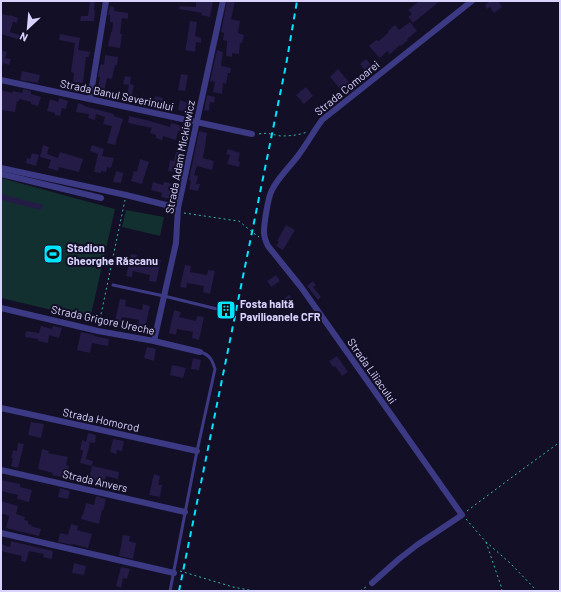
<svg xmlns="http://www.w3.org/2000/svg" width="561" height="592" font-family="Barlow,sans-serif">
<rect width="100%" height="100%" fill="#130f26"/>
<g fill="#12302f">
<polygon points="1,178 115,209 90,319 1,298"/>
<polygon points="126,210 164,217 160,236 122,227"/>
</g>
<g fill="#241b47">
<polygon points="90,1 95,1 94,10 95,10 94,21 80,21 81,16 88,16"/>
<polygon points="196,1 213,1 210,17 201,15 202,13 179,9 180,6 196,7"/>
<polygon points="227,1 235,1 231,19 240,21 238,33 244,35 242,43 240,43 239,54 232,53 232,57 226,56 227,41 223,40 224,33 221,32"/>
<polygon points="419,1 440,1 413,23 408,17 412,14 408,10"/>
<polygon points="490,1 498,1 502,7 494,13 490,7 487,9 485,5"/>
<polygon points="110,6 114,7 114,11 128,13 128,19 122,18 120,34 122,34 120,48 108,46 111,32 112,32 113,22 110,22 110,15 108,15"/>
<polygon points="1,14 10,16 10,15 18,18 17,23 13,22 10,32 23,36 21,40 1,34"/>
<polygon points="190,21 197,22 195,36 201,38 201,43 196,42 195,52 185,50 187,41"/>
<polygon points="410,22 417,31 407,39 408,40 401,46 400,45 390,54 387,51 380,58 369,46 376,40 379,41 389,32 388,31 395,25 399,30"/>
<polygon points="60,34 80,38 78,50 90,52 89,57 86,57 83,83 73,82 74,73 71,72 75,43 59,40"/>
<polygon points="1,50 7,52 5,58 11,59 9,65 3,63 2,67 1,67"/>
<polygon points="217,50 223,52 221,66 231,68 230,73 228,73 226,84 223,83 222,94 213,92 215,82 210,81"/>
<polygon points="105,55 118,57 117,65 115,65 112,79 107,78 104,93 101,92 101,97 95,96 97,86 98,87 100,77 98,77 100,66 101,66 101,64 104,65"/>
<polygon points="366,59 373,67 366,72 360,64"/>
<polygon points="338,69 349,82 341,90 330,77"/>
<polygon points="22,71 40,75 38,83 20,80"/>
<polygon points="181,74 188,75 185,91 178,90"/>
<polygon points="125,76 131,77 130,84 134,85 132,94 142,97 140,104 133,103 134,100 126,99 129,85 123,84"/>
<polygon points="306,87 313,96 304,104 296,95"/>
<polygon points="23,89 31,91 31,94 41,97 38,106 31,104 31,102 19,99 19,101 17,101 15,112 1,110 1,90 12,93 13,91 22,93"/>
<polygon points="207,95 215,97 214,103 210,102 209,111 204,110"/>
<polygon points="155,96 163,98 160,110 152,108"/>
<polygon points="59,98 68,101 66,109 62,108 60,116 55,115 55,113 47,111 50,99 58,102"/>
<polygon points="180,100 192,104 190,113 178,110"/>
<polygon points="78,103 84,105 84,106 114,114 114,116 123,119 115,145 107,143 112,126 103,124 105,117 96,114 95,120 88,118 89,114 76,112"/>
<polygon points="129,116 146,120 170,127 171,123 179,125 179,126 186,127 185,132 178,131 176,140 163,136 162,140 156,138 156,135 150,133 152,128 128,123"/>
<polygon points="199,131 207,133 203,158 214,161 212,170 197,166 194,175 198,176 196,184 200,184 198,191 189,189 191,181 189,180"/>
<polygon points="43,145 49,147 47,154 58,158 60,152 83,159 79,172 59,167 58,171 48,168 51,160 40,157"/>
<polygon points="92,145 104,149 102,156 114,158 111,168 107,167 106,172 101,171 101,173 94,172 98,154 90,151"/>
<polygon points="228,149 240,153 238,161 240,162 239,167 227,164 230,155 226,154"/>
<polygon points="176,152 180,152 176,172 168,171 170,160 174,161"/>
<polygon points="32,153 39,155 36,166 26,163 27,158 30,159"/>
<polygon points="140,159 149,162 142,184 131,181 134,171 137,172"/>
<polygon points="116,171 123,173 121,183 113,182"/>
<polygon points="153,182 163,185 164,182 173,184 170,199 161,197 162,193 151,190"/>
<polygon points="1,194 43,205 41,210 1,200"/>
<polygon points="286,225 295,230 283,250 276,246 279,242 277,241"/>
<polygon points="131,254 137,255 136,261 153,265 154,259 161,260 156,282 149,281 150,275 133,271 132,277 126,276"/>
<polygon points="185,265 191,266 190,272 207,275 208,270 215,271 210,294 203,292 204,286 187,283 186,288 180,287"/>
<polygon points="276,275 280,281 271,287 267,281"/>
<polygon points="313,281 316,285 313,287 321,297 318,300 307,286"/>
<polygon points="289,295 295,302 286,309 280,301"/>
<polygon points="120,299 126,300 125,306 142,310 143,304 150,306 145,328 138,326 139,320 122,317 121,322 115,321"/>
<polygon points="226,302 231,303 228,318 223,317 224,313 221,313 223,306 225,306"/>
<polygon points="174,310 181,312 179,317 196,321 197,316 204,317 199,340 192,338 193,332 177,329 176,335 169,333"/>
<polygon points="41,326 52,329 53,326 62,328 59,338 49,335 48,343 38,341 38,339 25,337 26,331 39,333"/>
<polygon points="81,332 94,335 94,336 109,339 108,346 92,343 90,353 77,350"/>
<polygon points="147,347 156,349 154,361 144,358"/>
<polygon points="337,356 348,372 342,376 335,366 333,367 329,361"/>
<polygon points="193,358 201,360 199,370 191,369"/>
<polygon points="172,365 186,368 183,378 170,375"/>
<polygon points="31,422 44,424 41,438 28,435"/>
<polygon points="88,433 96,435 95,443 87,442 90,443 86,459 93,461 92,466 80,463 83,450 80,450 82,440 86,442"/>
<polygon points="113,439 124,441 122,451 117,450 116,454 110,452"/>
<polygon points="18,443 24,444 18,468 11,466 13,458 11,458 13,450 17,451"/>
<polygon points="42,449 49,451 48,453 68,457 66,465 69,466 67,478 52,475 53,473 38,469"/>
<polygon points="92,466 119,472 118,479 106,476 104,486 97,484 97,486 88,484"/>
<polygon points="154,474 160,476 158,485 162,485 160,497 149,495"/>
<polygon points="1,480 20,484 20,487 32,490 29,502 17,499 18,495 1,491"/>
<polygon points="60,488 70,491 68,499 58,497"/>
<polygon points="96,496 106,499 103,511 102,510 99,524 81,519 82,515 83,515 86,503 94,505"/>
<polygon points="1,501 18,506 16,514 25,517 24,520 28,521 28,524 32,525 31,526 41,529 39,536 6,528 9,516 1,513"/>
<polygon points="71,524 78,526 77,530 92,534 88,548 73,544 73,545 58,542 60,533 68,535"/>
<polygon points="123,535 130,536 129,541 136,543 133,559 119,556"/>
<polygon points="11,541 53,551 52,559 43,557 44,554 29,551 26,562 21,561 22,556 1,551 1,544 10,547"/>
<polygon points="74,563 86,566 84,575 72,573"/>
<polygon points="121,567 130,569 127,579 123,578 121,588 116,586"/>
</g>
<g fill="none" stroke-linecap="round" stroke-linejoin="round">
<g stroke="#2fb8b0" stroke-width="1" stroke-dasharray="2 3" stroke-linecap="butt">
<path d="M 259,134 C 267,132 273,135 281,136 C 290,136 299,135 307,132"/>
<polyline points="184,213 231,220 239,221 252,232 259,237"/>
<polyline points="99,324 125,200"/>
<polyline points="467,511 523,469 560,442"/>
<polyline points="466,519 485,541 510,563 537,591"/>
<polyline points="486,542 502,589 501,591"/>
<polyline points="180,571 233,587 254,591"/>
<polyline points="360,591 366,587"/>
</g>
<g stroke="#3d3a85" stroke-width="3">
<polyline points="113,285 164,296 217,309"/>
<path d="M 170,591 L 197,451 L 215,369 C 212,360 211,356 201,352"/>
</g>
<g stroke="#3d3a85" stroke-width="6">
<polyline points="1,80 252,134"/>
<polyline points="90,99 106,1"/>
<polyline points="1,168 126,195 178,208"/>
<polyline points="1,174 101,198"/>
<polyline points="1,308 98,331 154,341 200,352"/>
<polyline points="154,341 176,243 178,208 223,1"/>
<polyline points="1,408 197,451"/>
<polyline points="1,470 185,512"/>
<polyline points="1,533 174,573"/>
<path d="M 372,583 L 399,559 L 417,545 L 462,515 L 301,287 L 268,246 C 266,242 264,237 264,232 C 264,224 268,197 272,190 C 279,176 291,166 300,153 C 308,142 314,131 322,120 L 472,1"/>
</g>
<polyline stroke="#00e5ff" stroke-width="2" stroke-dasharray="6 5" stroke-linecap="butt" points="179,591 286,65 297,1"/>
</g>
<defs>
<g id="stadium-square" transform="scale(1)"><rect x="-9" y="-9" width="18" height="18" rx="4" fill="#00e5ff" stroke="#130f26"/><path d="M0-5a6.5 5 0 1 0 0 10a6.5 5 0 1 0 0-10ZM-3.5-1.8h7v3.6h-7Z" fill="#111"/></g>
<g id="building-square" transform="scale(1)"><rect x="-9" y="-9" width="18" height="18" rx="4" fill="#00e5ff" stroke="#130f26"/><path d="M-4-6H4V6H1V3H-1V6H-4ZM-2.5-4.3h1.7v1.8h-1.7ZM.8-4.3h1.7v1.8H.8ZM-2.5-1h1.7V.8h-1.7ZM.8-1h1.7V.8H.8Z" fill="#111"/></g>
</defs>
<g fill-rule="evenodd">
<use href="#stadium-square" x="53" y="254"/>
<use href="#building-square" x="226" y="310"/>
</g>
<g text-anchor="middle" stroke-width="4" stroke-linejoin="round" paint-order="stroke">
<g font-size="11" fill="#d9d4ff" stroke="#130f26">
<text transform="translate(347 88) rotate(-39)" y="4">Strada Comoarei</text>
<text transform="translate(117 95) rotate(12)" y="4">Strada Banul Severinului</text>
<text transform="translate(180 157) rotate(-79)" y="4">Strada Adam Mickiewicz</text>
<text transform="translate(103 320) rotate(12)" y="4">Strada Grigore Ureche</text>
<text transform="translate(372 371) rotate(55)" y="4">Strada Liliacului</text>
<text transform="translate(101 420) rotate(12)" y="4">Strada Homorod</text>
<text transform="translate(95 481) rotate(13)" y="4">Strada Anvers</text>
</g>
<g font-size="11" font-weight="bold" fill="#d9d4ff" stroke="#130f26" text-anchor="start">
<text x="67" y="252">Stadion<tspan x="67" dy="13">Gheorghe Răscanu</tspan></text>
<text x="240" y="308">Fosta haltă<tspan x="240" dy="13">Pavilioanele CFR</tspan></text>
</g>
</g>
<rect width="561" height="592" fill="none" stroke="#d9d4ff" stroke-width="4"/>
<g transform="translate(28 28) rotate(206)" stroke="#130f26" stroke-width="3" paint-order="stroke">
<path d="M0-3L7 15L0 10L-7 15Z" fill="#d9d4ff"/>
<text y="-6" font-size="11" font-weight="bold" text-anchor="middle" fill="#d9d4ff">N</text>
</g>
</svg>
